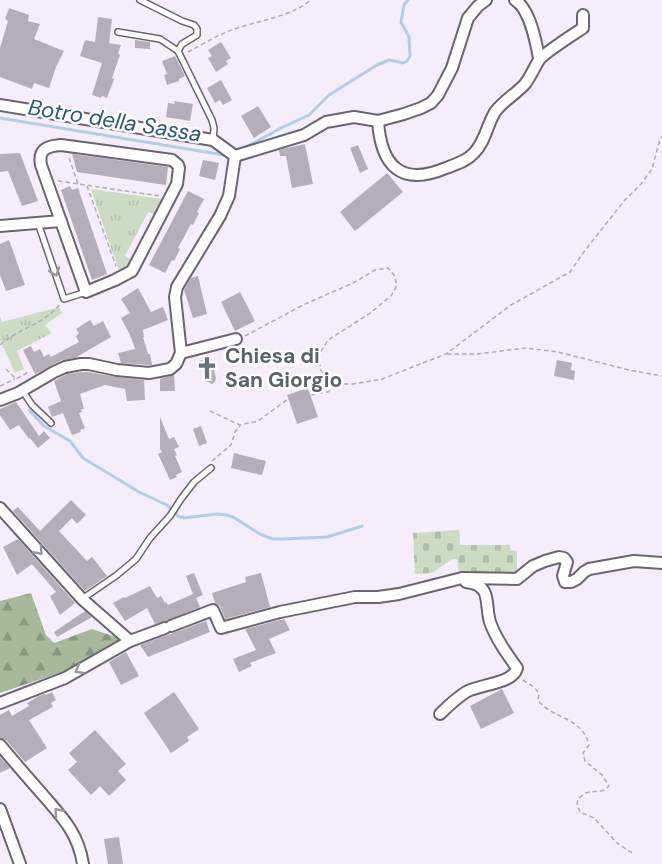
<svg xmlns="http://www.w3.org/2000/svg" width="662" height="864" font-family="'DM Sans',sans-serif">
<defs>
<pattern id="grass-tufts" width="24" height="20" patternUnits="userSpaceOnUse" patternTransform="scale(1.5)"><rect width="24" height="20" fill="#ccdcc3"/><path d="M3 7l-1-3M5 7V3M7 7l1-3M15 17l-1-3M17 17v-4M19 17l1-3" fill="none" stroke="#b0bda8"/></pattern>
<pattern id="forest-firs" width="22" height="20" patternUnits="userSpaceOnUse" patternTransform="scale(1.5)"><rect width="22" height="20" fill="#a6ba9a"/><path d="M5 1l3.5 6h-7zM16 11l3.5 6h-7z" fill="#88987e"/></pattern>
<pattern id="cemetery-stones" width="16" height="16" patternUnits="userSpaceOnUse" patternTransform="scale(1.5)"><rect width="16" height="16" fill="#ccdcc3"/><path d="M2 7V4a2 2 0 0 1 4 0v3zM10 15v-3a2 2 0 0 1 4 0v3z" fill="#b0bda8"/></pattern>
</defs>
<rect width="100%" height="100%" fill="#f5edfb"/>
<g fill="url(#grass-tufts)">
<polygon points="91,189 163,199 155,215 148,212 125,256 132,260 128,267 119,271"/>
<polygon points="59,307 62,313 45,325 52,333 17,351 24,369 15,373 0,340 0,316 2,322"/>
</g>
<polygon fill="url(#forest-firs)" points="31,593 46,635 54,643 92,629 119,638 119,641 62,672 0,693 0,601"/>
<polygon fill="url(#cemetery-stones)" points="459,530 460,545 510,545 510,550 517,551 517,575 459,574 457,559 452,559 432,573 415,574 413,533"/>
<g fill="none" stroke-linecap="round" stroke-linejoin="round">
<g stroke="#b1cee9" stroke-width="3">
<polyline points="0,118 224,155"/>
<polyline points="240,149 250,145 283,127 309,115 329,95 377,65 389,60 403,63 407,61 410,56 409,37 401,22 404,5 408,0"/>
<polyline points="29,410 44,426 70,441 83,458 139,492 167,505 178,516 184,518 217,514 226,515 233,517 260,534 273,539 283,539 327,537 362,526"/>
</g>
</g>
<g fill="#b4adba">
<polygon points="9,8 29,15 28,21 40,24 34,39 64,51 56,67 49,88 34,83 32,89 0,77 0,48 8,21 5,19"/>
<polygon points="98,17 112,19 109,43 121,45 118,53 120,55 112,78 114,79 107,98 102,96 101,98 92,95 102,63 80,56 85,40 95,42"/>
<polygon points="135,40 150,42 150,49 135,48"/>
<polygon points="221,42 231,58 226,61 228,64 216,72 208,58 212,56 208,50"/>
<polygon points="175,56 185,76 179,79 179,81 167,85 164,75 167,74 162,61"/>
<polygon points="221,80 232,100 223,105 220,100 215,103 207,88"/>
<polygon points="174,101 193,104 190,121 166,117 168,103 175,104"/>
<polygon points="258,106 271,127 254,138 241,116"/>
<polygon points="305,144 313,184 292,188 286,156 280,156 279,150"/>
<polygon points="358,145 368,169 360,173 350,148"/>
<polygon points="20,153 38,201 22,206 8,171 0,172 0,154"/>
<polygon points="72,154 168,167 166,185 77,172"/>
<polygon points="203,160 219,163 215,180 199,176"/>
<polygon points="387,173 403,192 355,231 340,212"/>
<polygon points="70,186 72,190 78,188 107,274 92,280 61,190"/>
<polygon points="188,191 204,199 197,212 199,213 193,225 191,224 178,248 180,249 174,261 172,260 165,273 149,265"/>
<polygon points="9,240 25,285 6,291 0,275 0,244"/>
<polygon points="198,276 207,314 193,318 184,290 191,278"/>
<polygon points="138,288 151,312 163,307 168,320 143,330 144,337 143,337 148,354 150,354 152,365 149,365 121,363 118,353 135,349 130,335 121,318 130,313 121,299"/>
<polygon points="240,292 255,321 235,331 221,302"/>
<polygon points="90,320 94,326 103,321 111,337 75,358 62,360 35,374 23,350 31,346 34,352 40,349 44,357 49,354 51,357 79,342 76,336 79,333 76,329"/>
<polygon points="211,357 216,378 215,382 212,384 206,381 199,361"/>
<polygon points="557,360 572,363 571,370 575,371 574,380 554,376"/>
<polygon points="82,372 88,372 116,377 144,380 145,400 127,401 125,389 105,385 80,394 84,409 81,409 82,412 79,413 85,428 80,430 81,432 72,435 63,413 52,417 48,407 61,401 54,381 67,374"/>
<polygon points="174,375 175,391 160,391 160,379"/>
<polygon points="308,388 318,417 297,424 287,395"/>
<polygon points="16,402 39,436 44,431 50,438 38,448 30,438 29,439 19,425 10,430 0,415 0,409"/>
<polygon points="160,417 169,439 174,437 179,447 174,449 177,455 175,456 182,472 176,475 177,477 170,480 158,454 162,452 160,449"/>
<polygon points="201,426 207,443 199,446 193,429"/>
<polygon points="234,453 266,461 262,475 231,468"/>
<polygon points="71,500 86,515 77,524 72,518 59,531 87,561 92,557 107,576 85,591 13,511 18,507 40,531"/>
<polygon points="18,539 75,603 60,615 50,596 56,592 32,564 17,575 3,547"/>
<polygon points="194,573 203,595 196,598 200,607 166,621 155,624 147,608 125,621 113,603 124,597 125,598 150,586 157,598 161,596 165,603 166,602 168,605 193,594 186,576"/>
<polygon points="261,573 270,607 225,619 220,606 215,603 212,593 246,582 245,577"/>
<polygon points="85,611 92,617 57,637 54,632"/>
<polygon points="284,619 290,630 269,639 276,653 250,663 252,666 239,672 233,659 256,650 245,629"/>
<polygon points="206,621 210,632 148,657 140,645"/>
<polygon points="126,652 139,676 121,685 109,662"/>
<polygon points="502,689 514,713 481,729 470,706"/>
<polygon points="52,692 56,700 51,703 53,707 29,720 47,748 25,762 6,740 0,738 0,715 9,710 12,716 29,706 27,703 39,696 45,694 46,695"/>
<polygon points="174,692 199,729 187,737 189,741 171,753 144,713"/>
<polygon points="95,730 126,764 118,771 126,780 109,796 100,786 91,795 68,770 77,762 69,753"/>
<polygon points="0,757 10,768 0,773"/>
<polygon points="119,837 123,864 108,864 104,839"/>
</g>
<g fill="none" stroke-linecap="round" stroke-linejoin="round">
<g stroke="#6b6570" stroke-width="8">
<g id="service">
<polyline points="140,0 182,21 194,25 197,29 197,35 182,44 178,51 212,120 214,128 213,140"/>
<polyline points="118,32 160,39 178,51"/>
<polyline points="38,223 64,299 86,292"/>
<polyline points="22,390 32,405 51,423"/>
<polyline points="82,599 117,575 136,559 150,538 170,516 181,499 194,482 211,468"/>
</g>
</g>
<g stroke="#6b6570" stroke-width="14">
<g id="minor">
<path d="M 515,0 C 530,9 536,42 539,58"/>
<polyline points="0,105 213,140 235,156"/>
<path d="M 378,121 C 381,166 401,187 446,168 C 456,164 467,161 474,153 C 485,142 487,125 495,112 C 503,101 516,94 525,84 C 531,76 534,68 539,60 C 544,53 574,34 583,28 L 583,15"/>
<path d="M 61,145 L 172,160 L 178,165 L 179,168 L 177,184 L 132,271 L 115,280 L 86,292 L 41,165 C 38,149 47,146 61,145 Z"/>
<polyline points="235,156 304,135 326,122 354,117 378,121 404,114 421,108 431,103 438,95 452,68 468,18 478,6 486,0"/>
<polyline points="0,226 61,221"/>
<polyline points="181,353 236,339"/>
<polyline points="0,400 18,393 54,372 65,367 81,364 89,364 117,370 149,373 170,369 176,364 181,353 175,297 177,287 220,216 229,196 235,156"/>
<polyline points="0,508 82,599 130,641"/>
<polyline points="171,626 213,610 221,628 280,612 355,597 378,597 399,594 462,578 517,579 533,566 545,561 559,557 564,558 567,562 563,576 565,582 571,582 577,579 584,572 589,569 634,561 662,563"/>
<polyline points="0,703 65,678 130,641 165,628"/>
<path d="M 440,714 C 448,706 457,698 466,692 C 480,684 513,684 517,668 C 507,654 496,639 490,622 C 487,613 488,595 483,590 C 479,584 473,583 466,582"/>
<path d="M 0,745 C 14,762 29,779 43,795 C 63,818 78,833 83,864"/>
<polyline points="0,809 20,864"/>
</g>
</g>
<g stroke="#b1abb6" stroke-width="1.5" stroke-dasharray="4.5 3" stroke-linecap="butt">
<path d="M 188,52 C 203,44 219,34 235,29 C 260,20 290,17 311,0"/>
<polyline points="69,158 78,184"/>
<polyline points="58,181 160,196"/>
<polyline points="87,186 116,266"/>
<polyline points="245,336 303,305 353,283 375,270 388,268 394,275 397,285 391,296 369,314 328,340 320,353 320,369 327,379 337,384 353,384 382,379 446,354 511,305 570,272 583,253 624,201 641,184 652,169 660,139 662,137"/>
<path d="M 0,345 C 20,327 42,326 60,304"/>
<polyline points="447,354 477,354 526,348 558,352 629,370 662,376"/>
<polyline points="6,369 16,379 27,373 28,375"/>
<polyline points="0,386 15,379"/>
<polyline points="210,411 240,425 258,421 288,399 328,392 336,385"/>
<polyline points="212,461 231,445 235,432 240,426"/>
<path d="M 523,680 L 534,687 L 539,693 L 538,700 C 551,719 582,716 589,745 L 583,753 L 585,761 L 602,775 L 609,786 C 602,794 595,790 586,793 C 584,794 579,798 578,799 L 577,805 L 580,812 L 594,818 L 617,843 L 632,853"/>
</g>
<use href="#service" stroke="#fff" stroke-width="5"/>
<use href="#minor" stroke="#fff" stroke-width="10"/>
</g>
<defs><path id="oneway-chevron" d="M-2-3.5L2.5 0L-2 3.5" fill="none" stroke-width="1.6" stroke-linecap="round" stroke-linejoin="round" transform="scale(1.5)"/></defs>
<g stroke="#99989a">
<use href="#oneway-chevron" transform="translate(55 272) rotate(71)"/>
<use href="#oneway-chevron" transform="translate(39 551) rotate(48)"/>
<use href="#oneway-chevron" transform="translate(79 670) rotate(150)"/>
<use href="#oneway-chevron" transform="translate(58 812) rotate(-132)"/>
</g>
<defs>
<g id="church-bare" transform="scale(1.8)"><path d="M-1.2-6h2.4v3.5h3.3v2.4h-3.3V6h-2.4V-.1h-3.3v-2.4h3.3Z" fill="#6b7280" stroke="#fefefe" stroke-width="2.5" paint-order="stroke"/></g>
</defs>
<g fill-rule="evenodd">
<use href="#church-bare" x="207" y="368"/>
</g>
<g text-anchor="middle" stroke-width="5" stroke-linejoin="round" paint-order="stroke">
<g font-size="21" font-weight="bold" fill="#5b616d" stroke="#fefefe" text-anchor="start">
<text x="225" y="363">Chiesa di<tspan x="225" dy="24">San Giorgio</tspan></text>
</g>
<g font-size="22" font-style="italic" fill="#2b587d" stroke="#fefefe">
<text transform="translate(115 120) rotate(9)" y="8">Botro della Sassa</text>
</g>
</g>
</svg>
